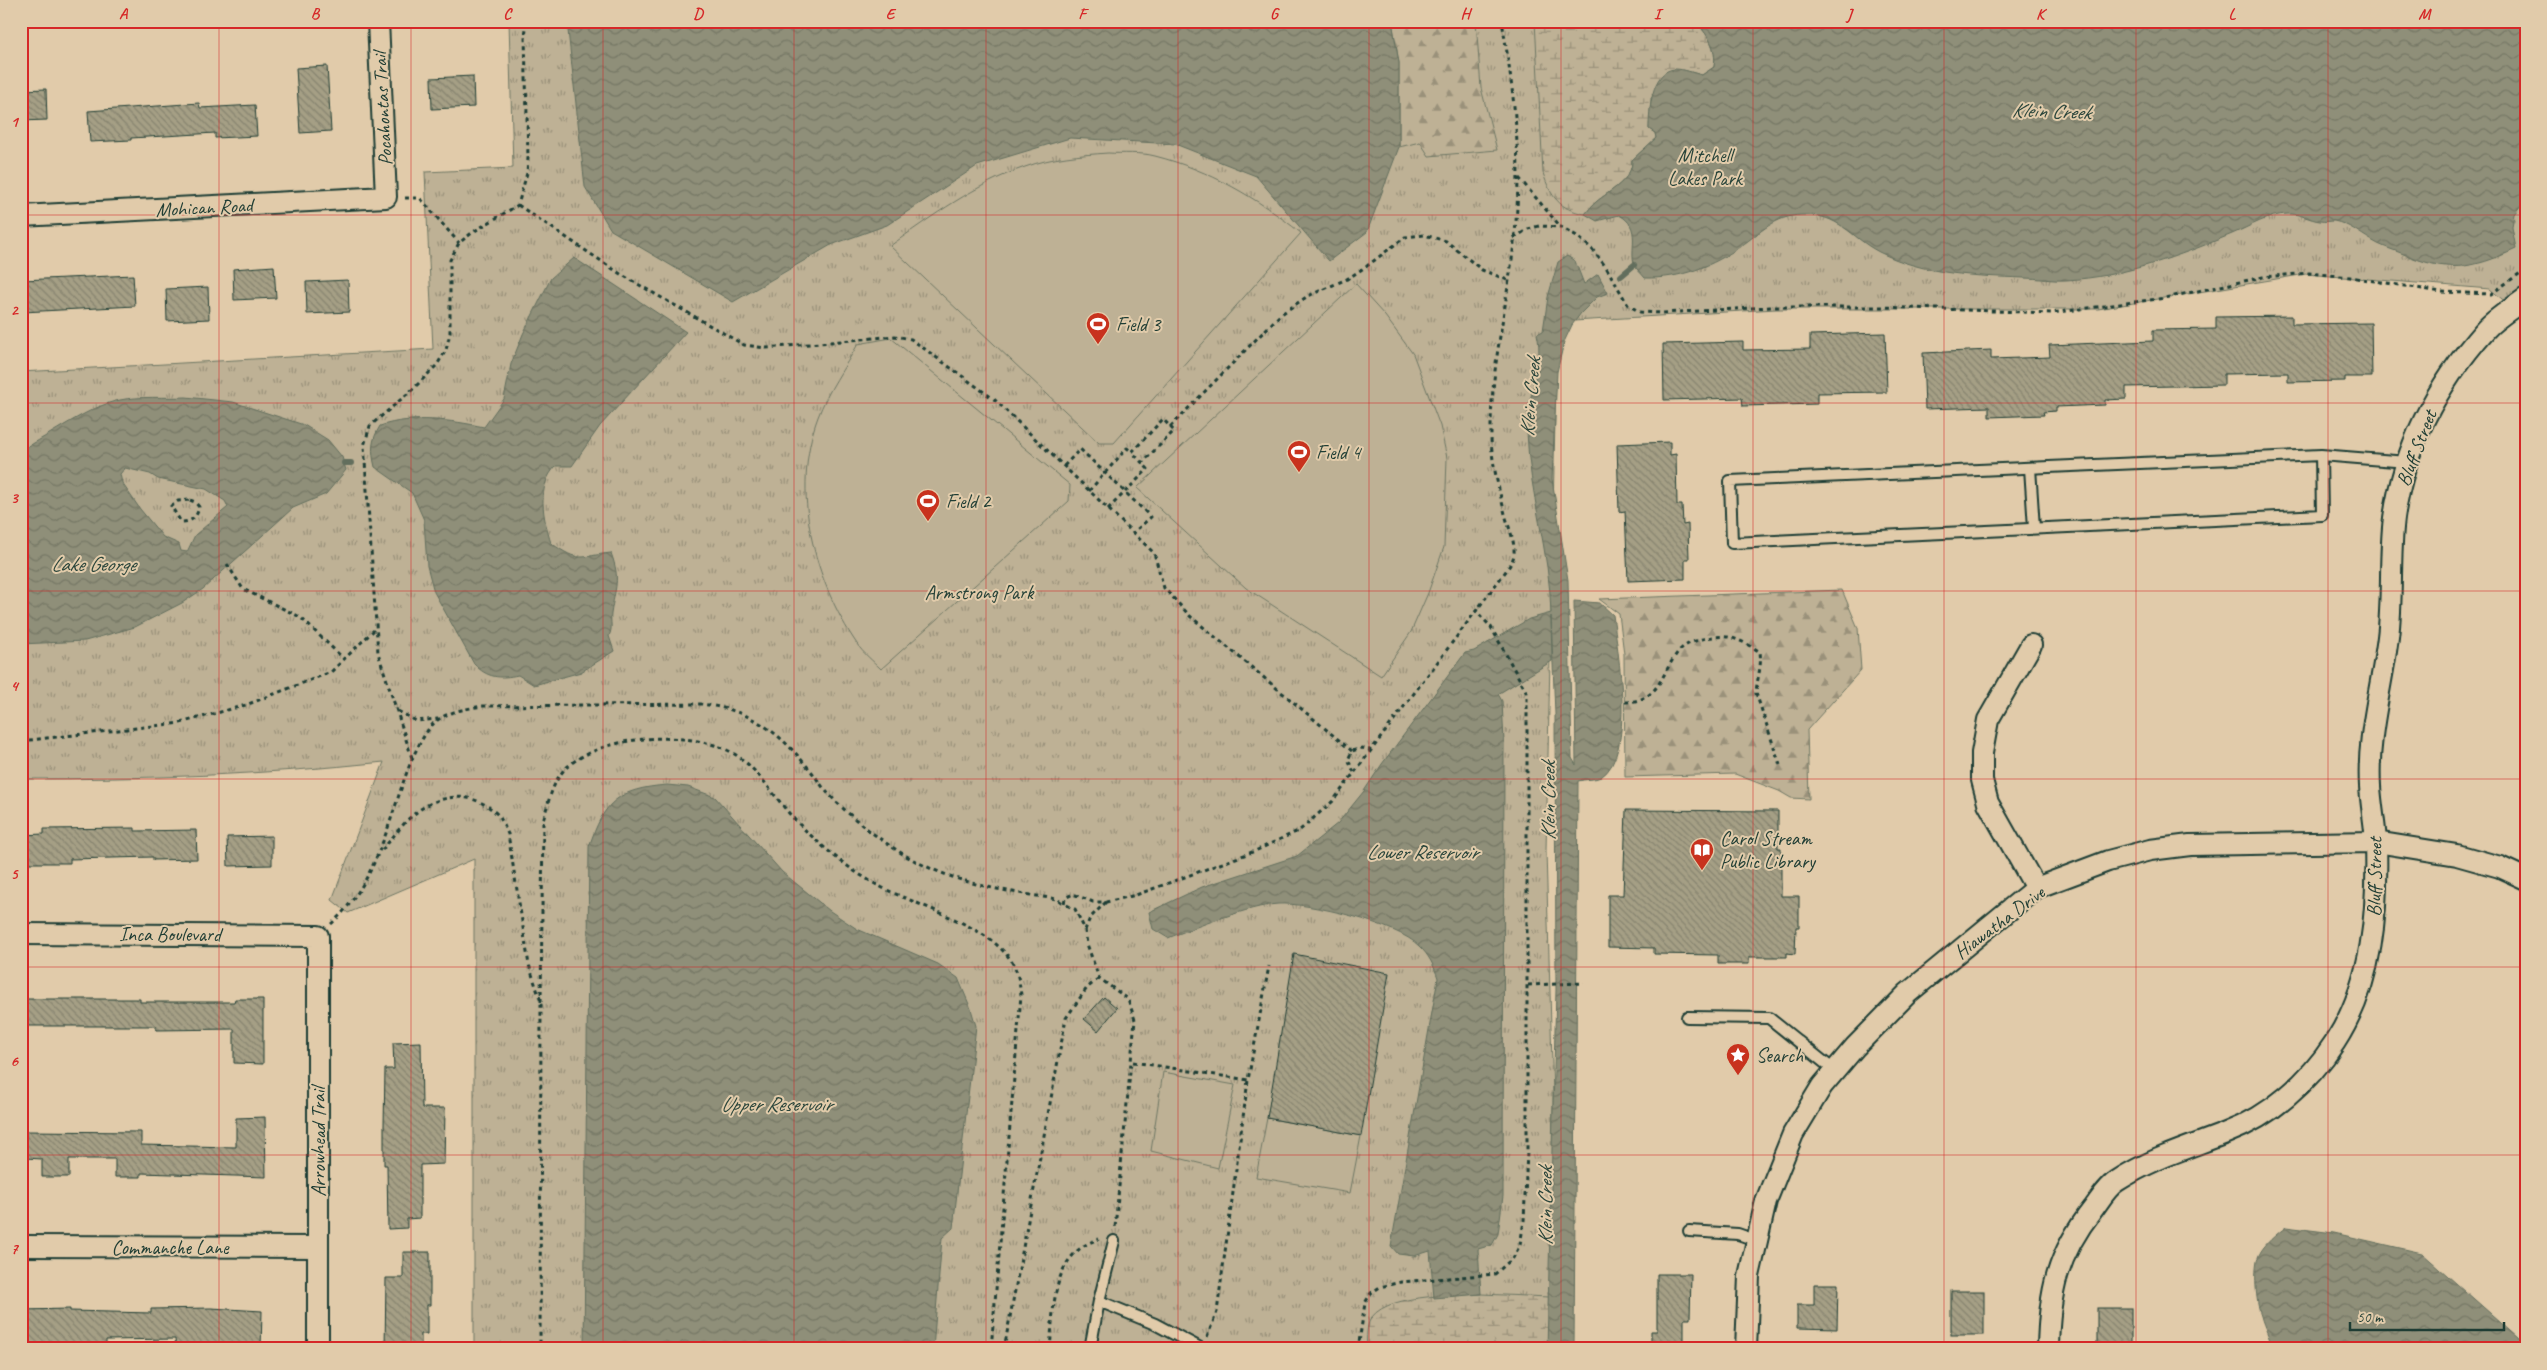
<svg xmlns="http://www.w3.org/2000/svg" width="2547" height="1370" font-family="Caveat,sans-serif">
<defs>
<pattern id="grass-tufts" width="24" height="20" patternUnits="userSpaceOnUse" patternTransform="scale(1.25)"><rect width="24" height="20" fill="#beb195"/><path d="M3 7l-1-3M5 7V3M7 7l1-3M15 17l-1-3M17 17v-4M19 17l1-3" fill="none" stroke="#9a917a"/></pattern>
<pattern id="forest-firs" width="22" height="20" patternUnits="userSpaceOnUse" patternTransform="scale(1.25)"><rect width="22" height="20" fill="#beb195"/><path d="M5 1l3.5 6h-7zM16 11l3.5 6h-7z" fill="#9a917a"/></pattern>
<pattern id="wetland-marsh" width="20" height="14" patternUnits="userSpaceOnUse" patternTransform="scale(1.25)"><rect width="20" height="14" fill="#beb195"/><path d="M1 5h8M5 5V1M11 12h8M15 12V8" fill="none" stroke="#9a917a"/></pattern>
<pattern id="water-waves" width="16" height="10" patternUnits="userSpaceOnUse" patternTransform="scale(1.25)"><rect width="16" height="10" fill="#8f8f79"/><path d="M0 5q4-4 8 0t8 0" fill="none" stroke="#747664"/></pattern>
<pattern id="building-back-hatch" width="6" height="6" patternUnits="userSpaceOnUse" patternTransform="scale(1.25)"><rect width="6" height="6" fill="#a59f85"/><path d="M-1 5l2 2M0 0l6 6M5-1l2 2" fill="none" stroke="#86836e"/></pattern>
</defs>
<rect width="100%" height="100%" fill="#e1cbaa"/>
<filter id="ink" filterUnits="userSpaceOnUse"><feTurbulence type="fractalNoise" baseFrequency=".02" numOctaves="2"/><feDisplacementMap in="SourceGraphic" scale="10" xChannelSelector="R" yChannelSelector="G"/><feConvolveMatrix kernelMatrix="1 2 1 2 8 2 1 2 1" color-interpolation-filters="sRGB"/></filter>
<g filter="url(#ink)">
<path fill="url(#grass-tufts)" stroke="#6e7764" d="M 509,21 L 2526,21 L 2526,309 L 2519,313 L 2490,289 L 2306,274 L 2098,309 L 1776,309 L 1557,322 L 1546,851 L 1553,1098 L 1551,1349 L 474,1349 L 474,859 L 348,913 L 332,900 L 384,762 C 263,775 143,779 21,779 L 21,372 L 433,349 L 425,172 L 513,168 Z"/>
<g fill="url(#forest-firs)" stroke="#6e7764">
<polygon points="1392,21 1476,21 1481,88 1497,150 1429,156 1420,142 1399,147 1399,63"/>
<polygon points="1842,590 1858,628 1861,670 1807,730 1809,799 1791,798 1779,791 1735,774 1625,777 1624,654 1619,614 1599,599"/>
</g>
<g fill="url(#wetland-marsh)" stroke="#6e7764">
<path d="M 1535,21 L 1695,21 C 1708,35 1717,47 1714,67 L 1702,75 L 1683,70 L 1651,98 L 1649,129 L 1655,133 L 1656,138 L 1632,160 C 1633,180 1609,191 1596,202 C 1592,205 1589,210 1585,214 C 1559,209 1551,197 1543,173 Z"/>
<path d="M 1481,1294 L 1549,1297 L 1548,1349 L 1366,1349 C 1367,1341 1366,1330 1369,1322 C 1381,1293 1454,1296 1481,1294 Z"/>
</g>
<g fill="#beb195" stroke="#6e7764">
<path d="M 1108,153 C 1123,154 1140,152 1155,156 C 1210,170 1257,198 1301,233 L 1114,443 L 1099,443 L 890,246 C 932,216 976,184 1025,167 C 1052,157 1080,155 1108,153 Z"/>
<polygon points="1356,284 1385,316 1413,354 1440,426 1447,458 1444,547 1428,593 1411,632 1381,676 1246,588 1137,488"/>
<path d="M 891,338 L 1070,485 L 1069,501 L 881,669 C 873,661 863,653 857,644 C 814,581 790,491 818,417 C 827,392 845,367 858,344 Z"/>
<polygon points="1163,1072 1235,1085 1218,1168 1151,1151"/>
<polygon points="1267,1118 1361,1136 1350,1193 1256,1177"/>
</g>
<g fill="url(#water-waves)" stroke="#626e5d" fill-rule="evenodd">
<polygon points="567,21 1392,21 1399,63 1399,147 1367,232 1329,261 1256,176 1175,144 1070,138 977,166 887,225 831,245 733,302 611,230 585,187"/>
<path d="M 1695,21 L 2526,21 L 2526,199 L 2514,214 L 2512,227 L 2516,249 C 2471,270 2447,273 2401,253 C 2391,249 2380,246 2371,240 C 2359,233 2349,224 2334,221 C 2329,221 2325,222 2320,221 C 2310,220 2299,213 2288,214 C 2269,214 2249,227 2232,234 C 2179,256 2124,277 2066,280 C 2053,281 2038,278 2024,278 C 1975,276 1925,275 1879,252 C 1850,237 1839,213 1801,215 C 1775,216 1761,232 1741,246 C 1713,266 1680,279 1645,278 C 1642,274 1637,270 1635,266 C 1628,250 1643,227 1619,215 L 1597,221 L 1585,214 C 1589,210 1592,205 1596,202 C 1609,191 1633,180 1632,160 L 1656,138 L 1655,133 L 1649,129 C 1649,112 1651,70 1675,69 C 1684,69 1693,73 1702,75 L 1714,67 C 1717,47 1708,35 1695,21 Z"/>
<path d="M 1567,256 L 1575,261 L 1584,284 L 1598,274 L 1608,293 L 1597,297 L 1581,313 L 1572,325 L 1564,342 L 1557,372 L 1552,479 L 1568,580 L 1572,758 L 1576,765 L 1574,601 L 1600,603 L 1613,615 C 1618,652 1636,754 1601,777 C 1595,780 1585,779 1578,781 L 1574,1349 L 1547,1349 L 1556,990 L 1555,714 L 1551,616 L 1552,661 L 1498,694 L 1502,701 L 1504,742 L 1503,1196 L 1498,1234 L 1492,1245 L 1478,1249 L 1481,1294 L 1434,1298 L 1430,1251 L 1414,1256 L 1398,1254 L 1391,1246 L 1438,978 C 1434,966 1429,955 1419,946 C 1398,924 1308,902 1278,904 C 1249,906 1196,927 1168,938 L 1153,929 L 1149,912 L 1202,887 L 1297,856 L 1338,823 L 1364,791 L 1382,764 L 1465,653 L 1474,651 L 1529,619 L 1551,613 C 1550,552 1529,493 1527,432 C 1525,399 1545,365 1537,334 L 1543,331 L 1548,297 L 1558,262 Z"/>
<path d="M 574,258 L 686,332 L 600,426 L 572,466 L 556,466 C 536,486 543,518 551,543 C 581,564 579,556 611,553 C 621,580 615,587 611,614 C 610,622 613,628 609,636 L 614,651 L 581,672 L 534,685 L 518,675 C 500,679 487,678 474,664 L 434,592 L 427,566 L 424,520 L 412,493 L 375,467 C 371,450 371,441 380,426 C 412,415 451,420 484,427 L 504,399 L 511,364 L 523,334 L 551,278 Z"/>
<path d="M 186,397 L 233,402 L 304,425 L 328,440 L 342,457 L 346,470 L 326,494 L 293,508 L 203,589 L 182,603 L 135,627 L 85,641 L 21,644 L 21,450 C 51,435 89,406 120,400 C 138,396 167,398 186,397 ZM 125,468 L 150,474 L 158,479 L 206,489 L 225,501 L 228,507 L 195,535 L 187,552 L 181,551 L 179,544 L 163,537 L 140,509 L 122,483 L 120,474 Z"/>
<path d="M 667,785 L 688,787 L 715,797 L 782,872 L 830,911 L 857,929 L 938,964 L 958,978 L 971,1009 L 976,1026 L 953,1228 L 942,1238 L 933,1349 L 584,1349 L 589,847 C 604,801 618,789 667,785 Z"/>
<path d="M 2286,1227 L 2334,1233 L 2422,1253 L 2526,1345 L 2526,1349 L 2272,1349 C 2270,1336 2264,1328 2261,1316 C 2256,1303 2253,1267 2259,1255 C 2264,1244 2277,1234 2286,1227 Z"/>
</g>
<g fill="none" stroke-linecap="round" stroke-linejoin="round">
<g stroke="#626e5d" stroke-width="6">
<polyline points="1621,276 1634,265"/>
<polyline points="344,463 351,463"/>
</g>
</g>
<g fill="url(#building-back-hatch)" stroke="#1f3d34">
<polygon points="327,66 331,131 300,133 296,68"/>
<polygon points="473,76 474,107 432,109 431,78"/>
<polygon points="46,89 47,120 21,121 21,90"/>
<polygon points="199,103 200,108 255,105 257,136 215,138 215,133 131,138 131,140 90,142 88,111"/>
<polygon points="274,266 276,298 234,300 233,269"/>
<polygon points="133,275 135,306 23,312 22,280"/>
<polygon points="348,280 349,312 307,314 306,282"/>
<polygon points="208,287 209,319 167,321 166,289"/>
<polygon points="2292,316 2292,324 2371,323 2372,377 2345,377 2345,381 2288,382 2288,373 2224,374 2224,385 2126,387 2126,399 2105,400 2105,405 2056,407 2056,411 2043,412 2044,415 1989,417 1989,407 1925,409 1923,353 1991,350 1991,359 2050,357 2049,345 2153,341 2153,330 2216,329 2216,317"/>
<polygon points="1885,333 1887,392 1817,393 1817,404 1743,406 1742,398 1664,400 1663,344 1743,342 1743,350 1810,349 1810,335"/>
<polygon points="1670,442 1670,455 1676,454 1677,505 1682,505 1683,525 1688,524 1689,559 1685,559 1685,579 1628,581 1625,511 1619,512 1617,444"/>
<polygon points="1626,810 1778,811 1778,848 1781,848 1781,896 1799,896 1799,927 1796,927 1795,954 1787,953 1787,957 1749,957 1749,964 1718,964 1718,955 1654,954 1654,948 1608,947 1608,895 1623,895"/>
<polygon points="135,828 135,831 196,830 197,859 153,860 153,857 70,859 70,863 21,863 21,835 44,834 44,829"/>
<polygon points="272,836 272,865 228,866 227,837"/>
<polygon points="1294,954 1389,973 1361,1136 1267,1118"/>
<polygon points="1104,997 1117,1008 1098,1031 1084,1019"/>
<polygon points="21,999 140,999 140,1002 234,1002 235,999 263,999 263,1064 234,1063 234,1029 156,1030 156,1026 21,1026"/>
<polygon points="421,1042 422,1108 445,1108 444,1164 420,1165 420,1218 407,1219 407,1228 388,1229 387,1165 384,1165 384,1126 385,1069 394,1069 393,1043"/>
<polygon points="265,1117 266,1177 141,1173 141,1177 115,1177 115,1159 69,1159 69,1177 42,1177 42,1159 25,1158 26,1131 141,1132 141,1145 236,1147 236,1118"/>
<polygon points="403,1252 430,1252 430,1305 427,1305 427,1334 421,1334 421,1349 385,1349 386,1278 403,1278"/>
<polygon points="1657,1274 1691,1274 1690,1319 1684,1319 1684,1349 1651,1349 1651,1331 1657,1331"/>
<polygon points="1814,1284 1838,1284 1837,1329 1797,1328 1797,1305 1814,1305"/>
<rect x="1951" y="1291" width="33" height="44"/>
<polygon points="211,1308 262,1311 261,1349 234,1349 234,1347 176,1349 175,1339 106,1340 106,1349 27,1349 27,1335 21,1336 21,1310 70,1309 70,1311 151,1313 151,1309"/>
<rect x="2097" y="1308" width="34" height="41"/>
</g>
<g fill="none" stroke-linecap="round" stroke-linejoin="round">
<g stroke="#1f3d34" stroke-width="14">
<g id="service">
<polyline points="2321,455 2322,515 1732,543 1730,481 2321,455 2407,462"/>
<polyline points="2030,468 2034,528"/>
<polyline points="1687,1017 1769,1018 1835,1071"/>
<polyline points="1689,1231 1738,1234 1755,1240"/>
<polyline points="1099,1301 1155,1324 1202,1349"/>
<polyline points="1090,1349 1099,1301 1114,1241"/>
</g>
</g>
<g stroke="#1f3d34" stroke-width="24">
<g id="minor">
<polyline points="21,216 386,197 378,21"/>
<polyline points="2031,645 1988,720 1982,753 1982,780 1988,803 2036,888"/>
<polyline points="21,934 318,936 318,1349"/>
<polyline points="21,1246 318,1247"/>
<polyline points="1746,1349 1749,1276 1766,1201 1793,1134 1822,1086 1855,1047 1908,993 2036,888 2108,861 2150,850 2190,845 2376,842 2457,855 2500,867 2526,879"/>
<path d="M 2048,1349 C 2049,1292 2057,1255 2093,1209 C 2100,1200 2107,1187 2117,1181 C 2152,1158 2188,1148 2226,1133 C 2271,1116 2309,1082 2335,1042 C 2373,984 2378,910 2376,842 C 2375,824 2371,805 2370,786 C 2367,736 2382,686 2388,637 C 2393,597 2389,557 2394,518 C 2404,446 2439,382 2486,329 C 2497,317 2513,308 2526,298"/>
</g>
</g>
<g stroke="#1f3d34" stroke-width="3" stroke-dasharray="4 4" stroke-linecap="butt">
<polyline points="1519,178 1560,226"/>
<polyline points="405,198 420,198 459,243"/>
<polyline points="518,205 622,275 744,345 766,348 895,336 911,339 995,400 1154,553 1164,588 1190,616 1352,751"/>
<polyline points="1514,238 1528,229 1539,226 1561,227 1577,236 1592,249 1606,267 1628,305 1640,312 1662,313 1770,307 1881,307 2051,313 2165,298 2263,277 2309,273 2350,277 2441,292 2491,294 2526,269"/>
<polyline points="1170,427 1280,315 1308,296 1347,279 1367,266 1405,237 1424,235 1446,241 1482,270 1510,281"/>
<polyline points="1064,466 1080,449 1151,517 1133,533"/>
<polyline points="1089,491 1127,448 1132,452 1163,419 1174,431 1142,463"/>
<path d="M 190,500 L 195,502 L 199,507 C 197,517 192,522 181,522 L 171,506 L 178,501 Z"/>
<polyline points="1108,509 1148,469 1132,452"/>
<polyline points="227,564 243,589 300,617 344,659"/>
<path d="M 1625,702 C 1660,701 1660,675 1678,652 C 1687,640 1714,635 1728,637 C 1739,639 1751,646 1760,652 C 1762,667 1757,678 1756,693 L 1781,768"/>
<polyline points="398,711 416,721 438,719"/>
<polyline points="21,741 180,723 246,705 331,672 374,630"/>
<polyline points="412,758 378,653 364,446 370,426 413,389 437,365 446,350 450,333 450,260 459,243 473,232 518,205 527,173 528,158 525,36 527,21"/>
<polyline points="1354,772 1348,760 1352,751 1362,748 1370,750"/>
<path d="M 382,850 C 392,839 401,825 413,815 C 437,794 472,789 497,814 C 502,819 505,828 508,834 L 529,965 L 541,1002 L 540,1349"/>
<path d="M 1106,902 L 1090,918 L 1085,930 L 1075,909 L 1064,904 L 1065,898 L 1073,894 L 1093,902 L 1106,902 L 1136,895 L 1255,851 L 1300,830 L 1333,801 L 1506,571 C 1510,565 1515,558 1514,550 C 1514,538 1508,526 1505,514 C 1499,489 1491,461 1491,435 C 1490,364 1511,292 1516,221 C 1522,153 1513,88 1502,21"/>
<path d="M 331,924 C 372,887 386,833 403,783 C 410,763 420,737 435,722 C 448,711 466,709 482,706 L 701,704 C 746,709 775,728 804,763 C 812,771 818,781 825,790 C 844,811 868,831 892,847 C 944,882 996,890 1057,899 L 1064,904"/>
<polyline points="1085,930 1087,944 1099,978 1128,999 1135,1020 1115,1228"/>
<polyline points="1528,985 1584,983"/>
<path d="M 541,1002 L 543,821 C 548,804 552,782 565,769 C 600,734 695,728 736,755 C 760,771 775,798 794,819 C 816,841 840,863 867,879 C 908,906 1001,924 1017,973 C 1019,980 1020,988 1021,995 L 991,1349"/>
<polyline points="1133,1062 1248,1080"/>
<polyline points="1207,1337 1217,1312 1248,1080 1269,966"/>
<polyline points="1004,1349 1066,1018 1087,988 1099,978"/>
<path d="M 1050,1349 C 1054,1307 1051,1254 1099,1239"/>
<polyline points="1358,1349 1365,1303 1371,1293 1380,1287 1401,1282 1495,1274 1513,1258 1520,1245 1524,1221 1527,1151 1527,693 1491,627 1476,611"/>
</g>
<use href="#service" stroke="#e1cbaa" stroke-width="10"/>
<use href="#minor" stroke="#e1cbaa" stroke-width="20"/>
</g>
</g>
<path fill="none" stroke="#d62828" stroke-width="1" stroke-opacity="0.55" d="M 219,21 L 219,1349M 411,21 L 411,1349M 603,21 L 603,1349M 794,21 L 794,1349M 986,21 L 986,1349M 1178,21 L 1178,1349M 1369,21 L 1369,1349M 1561,21 L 1561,1349M 1753,21 L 1753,1349M 1944,21 L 1944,1349M 2136,21 L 2136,1349M 2328,21 L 2328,1349M 21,215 L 2526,215M 21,403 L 2526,403M 21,591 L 2526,591M 21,779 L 2526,779M 21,967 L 2526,967M 21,1155 L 2526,1155"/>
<defs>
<g id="stadium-pin" transform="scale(1.25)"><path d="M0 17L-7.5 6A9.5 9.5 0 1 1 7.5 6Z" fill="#c8321e" stroke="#e1cbaa"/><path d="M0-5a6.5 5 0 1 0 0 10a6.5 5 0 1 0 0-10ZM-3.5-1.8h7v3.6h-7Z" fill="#fff"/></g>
<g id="library-pin" transform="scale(1.25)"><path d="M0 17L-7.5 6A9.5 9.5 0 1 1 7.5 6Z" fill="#c8321e" stroke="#e1cbaa"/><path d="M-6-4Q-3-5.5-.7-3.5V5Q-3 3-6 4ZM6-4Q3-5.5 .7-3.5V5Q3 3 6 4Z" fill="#fff"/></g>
<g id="sight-pin" transform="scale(1.25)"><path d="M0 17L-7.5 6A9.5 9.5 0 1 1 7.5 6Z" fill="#c8321e" stroke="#e1cbaa"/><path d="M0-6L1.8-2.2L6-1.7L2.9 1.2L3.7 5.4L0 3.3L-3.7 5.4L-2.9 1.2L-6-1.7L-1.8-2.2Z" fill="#fff"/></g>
</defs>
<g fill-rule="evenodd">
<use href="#stadium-pin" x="1098" y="324"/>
<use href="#stadium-pin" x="1299" y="452"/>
<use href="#stadium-pin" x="928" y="501"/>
<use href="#library-pin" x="1702" y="850"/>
<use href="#sight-pin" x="1738" y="1055"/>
</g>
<g text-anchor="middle" stroke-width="4" stroke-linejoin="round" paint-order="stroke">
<g font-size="20" fill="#1f3d34" stroke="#e1cbaa">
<text transform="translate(382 109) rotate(-93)" y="7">Pocahontas Trail</text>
<text transform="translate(204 207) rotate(-3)" y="7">Mohican Road</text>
<text transform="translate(2416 448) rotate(-69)" y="7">Bluff Street</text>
<text transform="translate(2374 877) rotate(-89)" y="7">Bluff Street</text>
<text transform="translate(1999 922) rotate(-37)" y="7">Hiawatha Drive</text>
<text x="170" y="941">Inca Boulevard</text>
<text transform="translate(318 1142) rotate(-90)" y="7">Arrowhead Trail</text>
<text x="170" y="1254">Commanche Lane</text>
</g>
<g font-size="20" fill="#274339" stroke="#e1cbaa">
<text x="1705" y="162">Mitchell<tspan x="1705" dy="23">Lakes Park</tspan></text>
<text x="979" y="599">Armstrong Park</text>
</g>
<g font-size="20" fill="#1f3d34" stroke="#e1cbaa" text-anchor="start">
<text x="1116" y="331">Field 3</text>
<text x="1316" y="459">Field 4</text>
<text x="946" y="508">Field 2</text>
<text x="1720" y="845">Carol Stream<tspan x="1720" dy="23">Public Library</tspan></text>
<text x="1756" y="1062">Search</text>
</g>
<g font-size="21" font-style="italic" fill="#2a453b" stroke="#e1cbaa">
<text transform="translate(2051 111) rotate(2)" y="7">Klein Creek</text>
<text transform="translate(1530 397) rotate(-85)" y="7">Klein Creek</text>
<text x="93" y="571">Lake George</text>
<text transform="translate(1548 801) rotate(-90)" y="7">Klein Creek</text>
<text x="1422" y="859">Lower Reservoir</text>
<text x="776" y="1111">Upper Reservoir</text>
<text transform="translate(1545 1206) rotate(-90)" y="7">Klein Creek</text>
</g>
</g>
<rect width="2547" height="1370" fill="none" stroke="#e1cbaa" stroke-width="55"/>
<path d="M2350 1322v8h154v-8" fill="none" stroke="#1f3d34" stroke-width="2.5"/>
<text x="2357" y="1322" font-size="15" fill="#1f3d34" stroke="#e1cbaa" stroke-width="4" paint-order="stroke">50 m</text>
<rect x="28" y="28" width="2492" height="1314" fill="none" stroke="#d62828" stroke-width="2"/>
<g font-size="16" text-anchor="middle" font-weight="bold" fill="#d62828">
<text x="123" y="19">A</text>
<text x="315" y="19">B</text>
<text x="507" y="19">C</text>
<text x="698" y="19">D</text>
<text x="890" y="19">E</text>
<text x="1082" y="19">F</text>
<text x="1274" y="19">G</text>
<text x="1465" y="19">H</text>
<text x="1657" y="19">I</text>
<text x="1849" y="19">J</text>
<text x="2040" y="19">K</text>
<text x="2232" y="19">L</text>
<text x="2424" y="19">M</text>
<text x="14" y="127">1</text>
<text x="14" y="315">2</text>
<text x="14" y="503">3</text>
<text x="14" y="691">4</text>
<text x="14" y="879">5</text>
<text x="14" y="1066">6</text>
<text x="14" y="1254">7</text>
</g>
</svg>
